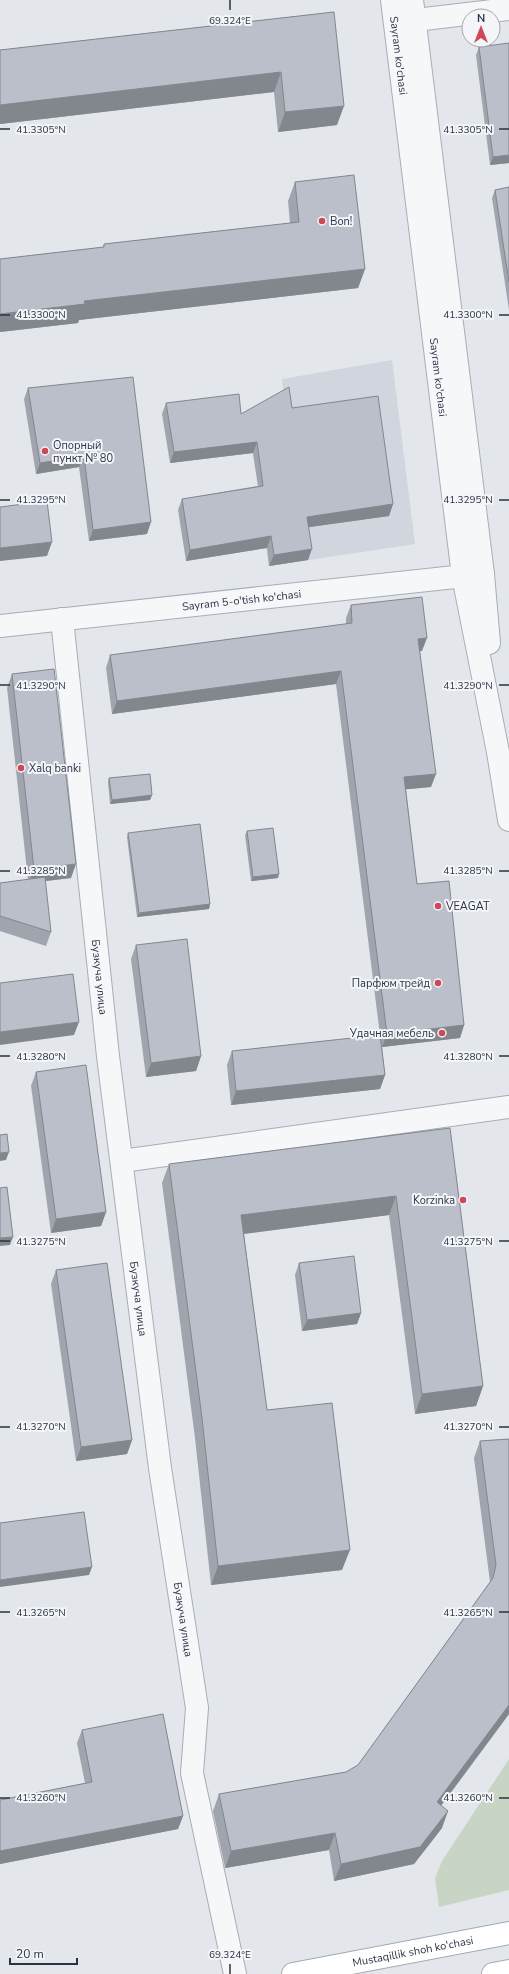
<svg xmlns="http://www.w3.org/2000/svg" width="509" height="1974" font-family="'Nunito Sans',sans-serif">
<rect width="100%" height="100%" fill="#e3e6eb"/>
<polygon fill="#d1d5dd" points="392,360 415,544 269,566 248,419 284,398 282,379"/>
<polygon fill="#c8d5c4" points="509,1759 509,1890 439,1907 435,1878 442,1861"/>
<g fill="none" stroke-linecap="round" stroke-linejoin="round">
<g stroke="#a8adb6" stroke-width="24">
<g id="minor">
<polyline points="483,574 489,643"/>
<polyline points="463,576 498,752 509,820"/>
<path id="s1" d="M 62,619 L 108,1056 L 160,1468 L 197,1708 L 192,1773 L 235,1974"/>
<polyline points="122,1161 509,1107"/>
</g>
</g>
<g stroke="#a8adb6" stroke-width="24">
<g id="tertiary">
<path id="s2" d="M 392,0 L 463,576"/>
<polyline points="399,22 509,9"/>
<path id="s3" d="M 0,626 L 483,574 L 412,0"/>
</g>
</g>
<g stroke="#a2aab7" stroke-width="24">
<g id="primary">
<path id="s4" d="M 293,1974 L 509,1933"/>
<polyline points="493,1974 509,1971"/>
</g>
</g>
<use href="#minor" stroke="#f6f7f9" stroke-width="22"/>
<use href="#tertiary" stroke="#f6f7f9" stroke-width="22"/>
<use href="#primary" stroke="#fff" stroke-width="22"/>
</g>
<g fill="#a0a4ad">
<polygon points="334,12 337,125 278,132 274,92 0,124 0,50"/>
<polygon points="479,47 509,163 490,165 476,55"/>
<polygon points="295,182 365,269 358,288 79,320 78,323 0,332 0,259 103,247 104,244 290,223 288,201"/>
<polygon points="509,187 509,310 492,198 495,190"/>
<polygon points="28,388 147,534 89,541 79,467 36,474 24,399"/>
<polygon points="166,403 241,414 292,408 393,504 389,516 309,527 308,560 269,566 267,548 186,561 178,510 182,499 258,486 253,453 170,463 162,414"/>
<polygon points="351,605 422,651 420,651 431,787 406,789 417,884 464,1025 460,1038 382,1047 385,1075 380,1089 231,1105 227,1065 232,1051 380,1035 336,684 112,714 106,668 110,655 346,624 346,618"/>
<polygon points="12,674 71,878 45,881 51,932 46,946 0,931 0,883 28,880 7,688"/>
<polygon points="109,778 152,795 150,800 110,804 108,782"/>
<polygon points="247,831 278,878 251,881 245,835"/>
<polygon points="128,833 210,904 209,909 137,917 127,837"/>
<polygon points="136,945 201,1056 196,1071 146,1077 131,959"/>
<polygon points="36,1072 106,1212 101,1226 51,1233 31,1086"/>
<polygon points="450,1128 483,1386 476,1406 415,1414 389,1215 244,1234 267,1410 342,1570 211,1585 195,1438 162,1183 169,1164"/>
<polygon points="299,1263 361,1313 357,1324 302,1331 295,1275"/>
<polygon points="56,1270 132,1440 127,1454 76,1461 51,1284"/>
<polygon points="509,1439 509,1714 441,1806 442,1828 414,1864 334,1881 329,1850 225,1868 213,1811 219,1794 346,1772 358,1765 490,1582 474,1458 480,1441"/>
<polygon points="82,1730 183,1816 178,1829 0,1864 0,1800 85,1783 77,1743"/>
</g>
<g fill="#82868d">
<polygon points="281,72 274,92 0,124 0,105"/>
<polygon points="344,106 337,125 278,132 285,112"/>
<polygon points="509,155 509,163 490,165 493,157"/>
<polygon points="365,269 358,288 79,320 78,323 0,332 0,314 84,301"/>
<polygon points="257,442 253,453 170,463 174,452"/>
<polygon points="84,456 79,467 36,474 40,463"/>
<polygon points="393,504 389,516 303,528 307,517"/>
<polygon points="151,522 147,534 89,541 93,530"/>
<polygon points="271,536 267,548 186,561 190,550"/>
<polygon points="52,542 47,556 0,561 0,548"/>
<polygon points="312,549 308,560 269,566 274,555"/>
<polygon points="427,638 422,651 413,652 418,639"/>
<polygon points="341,671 336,684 112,714 117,701"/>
<polygon points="436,774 431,787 399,790 404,777"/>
<polygon points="152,795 150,800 110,804 112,800"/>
<polygon points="76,864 71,878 29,883 34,869"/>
<polygon points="279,874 278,878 251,881 253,877"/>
<polygon points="210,904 209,909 137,917 139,913"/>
<polygon points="79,1022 74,1035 0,1045 0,1032"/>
<polygon points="464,1025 460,1038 382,1047 387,1034"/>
<polygon points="201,1056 196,1071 146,1077 151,1063"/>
<polygon points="385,1075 380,1089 231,1105 236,1091"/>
<polygon points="9,1152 6,1160 0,1161 0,1153"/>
<polygon points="396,1196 389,1215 234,1235 241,1215"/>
<polygon points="106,1212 101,1226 51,1233 56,1219"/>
<polygon points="13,1237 10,1245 0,1246 0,1238"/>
<polygon points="361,1313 357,1324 302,1331 307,1320"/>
<polygon points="483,1386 476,1406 415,1414 422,1394"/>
<polygon points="132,1440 127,1454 76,1461 81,1447"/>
<polygon points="350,1550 342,1570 211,1585 218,1566"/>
<polygon points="92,1567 89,1575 0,1587 0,1580"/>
<polygon points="509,1705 509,1714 431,1819 437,1802"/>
<polygon points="448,1811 442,1828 414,1864 334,1881 341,1864"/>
<polygon points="183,1816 178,1829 0,1864 0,1851"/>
<polygon points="335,1833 329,1850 225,1868 231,1851"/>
</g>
<g fill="#babfc9" stroke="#82868d">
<polygon points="334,12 344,106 285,112 281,72 0,105 0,50"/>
<polygon points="509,43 509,155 493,157 479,47"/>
<polygon points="354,175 365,269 84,301 85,304 0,314 0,259 104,247 104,244 299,222 295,182"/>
<polygon points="509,187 509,282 495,190"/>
<polygon points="133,377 151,522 93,530 84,456 40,463 28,388"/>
<polygon points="289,387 292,408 378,396 393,504 307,517 312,549 274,555 271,536 190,550 182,499 263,486 257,442 174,452 166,403 239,394 241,414"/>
<polygon points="47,501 52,542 0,548 0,507"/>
<polygon points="422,597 427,638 418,639 436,774 404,777 417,884 449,881 464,1025 387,1034 341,671 117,701 110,655 352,623 351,605"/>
<polygon points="54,669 76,864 34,869 12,674"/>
<polygon points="150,774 152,795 112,800 109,778"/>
<polygon points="200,824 210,904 139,913 128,833"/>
<polygon points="273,828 279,874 253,877 247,831"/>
<polygon points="45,877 51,932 0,916 0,883"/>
<polygon points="187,939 201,1056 151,1063 136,945"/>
<polygon points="73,974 79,1022 0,1032 0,983"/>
<polygon points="380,1035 385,1075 236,1091 232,1051"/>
<polygon points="86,1065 106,1212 56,1219 36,1072"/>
<polygon points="450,1128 483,1386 422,1394 396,1196 241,1215 267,1410 332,1403 350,1550 218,1566 202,1418 169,1164"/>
<polygon points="7,1134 9,1152 0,1153 0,1135"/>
<polygon points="7,1187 13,1237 0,1238 0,1188"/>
<polygon points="354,1256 361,1313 307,1320 299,1263"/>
<polygon points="107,1263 132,1440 81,1447 56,1270"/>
<polygon points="509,1439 509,1705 437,1802 448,1811 420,1847 341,1864 335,1833 231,1851 219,1794 346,1772 358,1765 493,1578 496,1565 480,1441"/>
<polygon points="84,1512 92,1567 0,1580 0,1523"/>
<polygon points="163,1714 183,1816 0,1851 0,1800 92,1782 82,1730"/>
</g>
<path fill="none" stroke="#2a3344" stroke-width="1.5" d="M 230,0 L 230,10M 0,129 L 10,129M 499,129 L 509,129M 0,315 L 10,315M 499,315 L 509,315M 0,500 L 10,500M 499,500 L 509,500M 0,685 L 10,685M 499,685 L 509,685M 0,871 L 10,871M 499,871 L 509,871M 0,1056 L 10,1056M 499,1056 L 509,1056M 0,1241 L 10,1241M 499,1241 L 509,1241M 0,1427 L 10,1427M 499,1427 L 509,1427M 0,1612 L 10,1612M 499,1612 L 509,1612M 0,1798 L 10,1798M 499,1798 L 509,1798M 230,1964 L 230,1974"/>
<g fill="#d14758" stroke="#f3f5f8" stroke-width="1.5">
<circle cx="322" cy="221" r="4"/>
<circle cx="45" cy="451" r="4"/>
<circle cx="21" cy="768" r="4"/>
<circle cx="438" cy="906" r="4"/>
<circle cx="438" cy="983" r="4"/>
<circle cx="442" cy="1033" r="4"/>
<circle cx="463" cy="1200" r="4"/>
</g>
<g text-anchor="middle" stroke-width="4" stroke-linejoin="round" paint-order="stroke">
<g font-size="11" fill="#2a3344" stroke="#f3f5f8">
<text dy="4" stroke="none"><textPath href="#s2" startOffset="56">Sayram ko'chasi</textPath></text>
<text dy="4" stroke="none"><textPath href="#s2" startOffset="380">Sayram ko'chasi</textPath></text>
<text dy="4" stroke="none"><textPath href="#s3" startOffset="243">Sayram 5-o'tish ko'chasi</textPath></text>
<text dy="4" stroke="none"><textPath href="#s1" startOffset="360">Бузкуча улица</textPath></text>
<text dy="4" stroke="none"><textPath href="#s1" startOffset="684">Бузкуча улица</textPath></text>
<text dy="4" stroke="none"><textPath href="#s1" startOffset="1008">Бузкуча улица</textPath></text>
<text dy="4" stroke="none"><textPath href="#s4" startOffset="122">Mustaqillik shoh ko'chasi</textPath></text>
</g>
<g font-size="11" fill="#2a3344" stroke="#f3f5f8" text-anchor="start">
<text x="330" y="225">Bon!</text>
<text x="53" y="449">Опорный<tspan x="53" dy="13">пункт № 80</tspan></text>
<text x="29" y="772">Xalq banki</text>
<text x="446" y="910">VEAGAT</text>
<text x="430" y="987" text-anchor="end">Парфюм трейд</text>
<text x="434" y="1037" text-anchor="end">Удачная мебель</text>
<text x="455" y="1204" text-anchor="end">Korzinka</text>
</g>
</g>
<g font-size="10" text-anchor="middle" fill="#2a3344" stroke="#f3f5f8" stroke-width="4" stroke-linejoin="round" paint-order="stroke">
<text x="230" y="24">69.324°E</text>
<text x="41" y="133">41.3305°N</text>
<text x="468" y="133">41.3305°N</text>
<text x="41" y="318">41.3300°N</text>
<text x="468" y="318">41.3300°N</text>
<text x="41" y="503">41.3295°N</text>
<text x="468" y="503">41.3295°N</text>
<text x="41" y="689">41.3290°N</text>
<text x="468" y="689">41.3290°N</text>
<text x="41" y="874">41.3285°N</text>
<text x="468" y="874">41.3285°N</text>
<text x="41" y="1060">41.3280°N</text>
<text x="468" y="1060">41.3280°N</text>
<text x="41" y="1245">41.3275°N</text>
<text x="468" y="1245">41.3275°N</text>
<text x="41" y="1430">41.3270°N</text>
<text x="468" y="1430">41.3270°N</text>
<text x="41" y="1616">41.3265°N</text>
<text x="468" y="1616">41.3265°N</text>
<text x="41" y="1801">41.3260°N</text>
<text x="468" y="1801">41.3260°N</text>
<text x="230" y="1958">69.324°E</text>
</g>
<g transform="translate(481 28)"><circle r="19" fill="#f3f5f8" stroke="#a3a7b0"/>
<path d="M0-3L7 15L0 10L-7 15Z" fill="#d14758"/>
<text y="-6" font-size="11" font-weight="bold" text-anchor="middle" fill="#2a3344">N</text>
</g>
<path d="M10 1958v6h67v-6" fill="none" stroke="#2a3344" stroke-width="2"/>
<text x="16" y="1958" font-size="12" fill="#2a3344" stroke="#f3f5f8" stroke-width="3" paint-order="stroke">20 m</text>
</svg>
